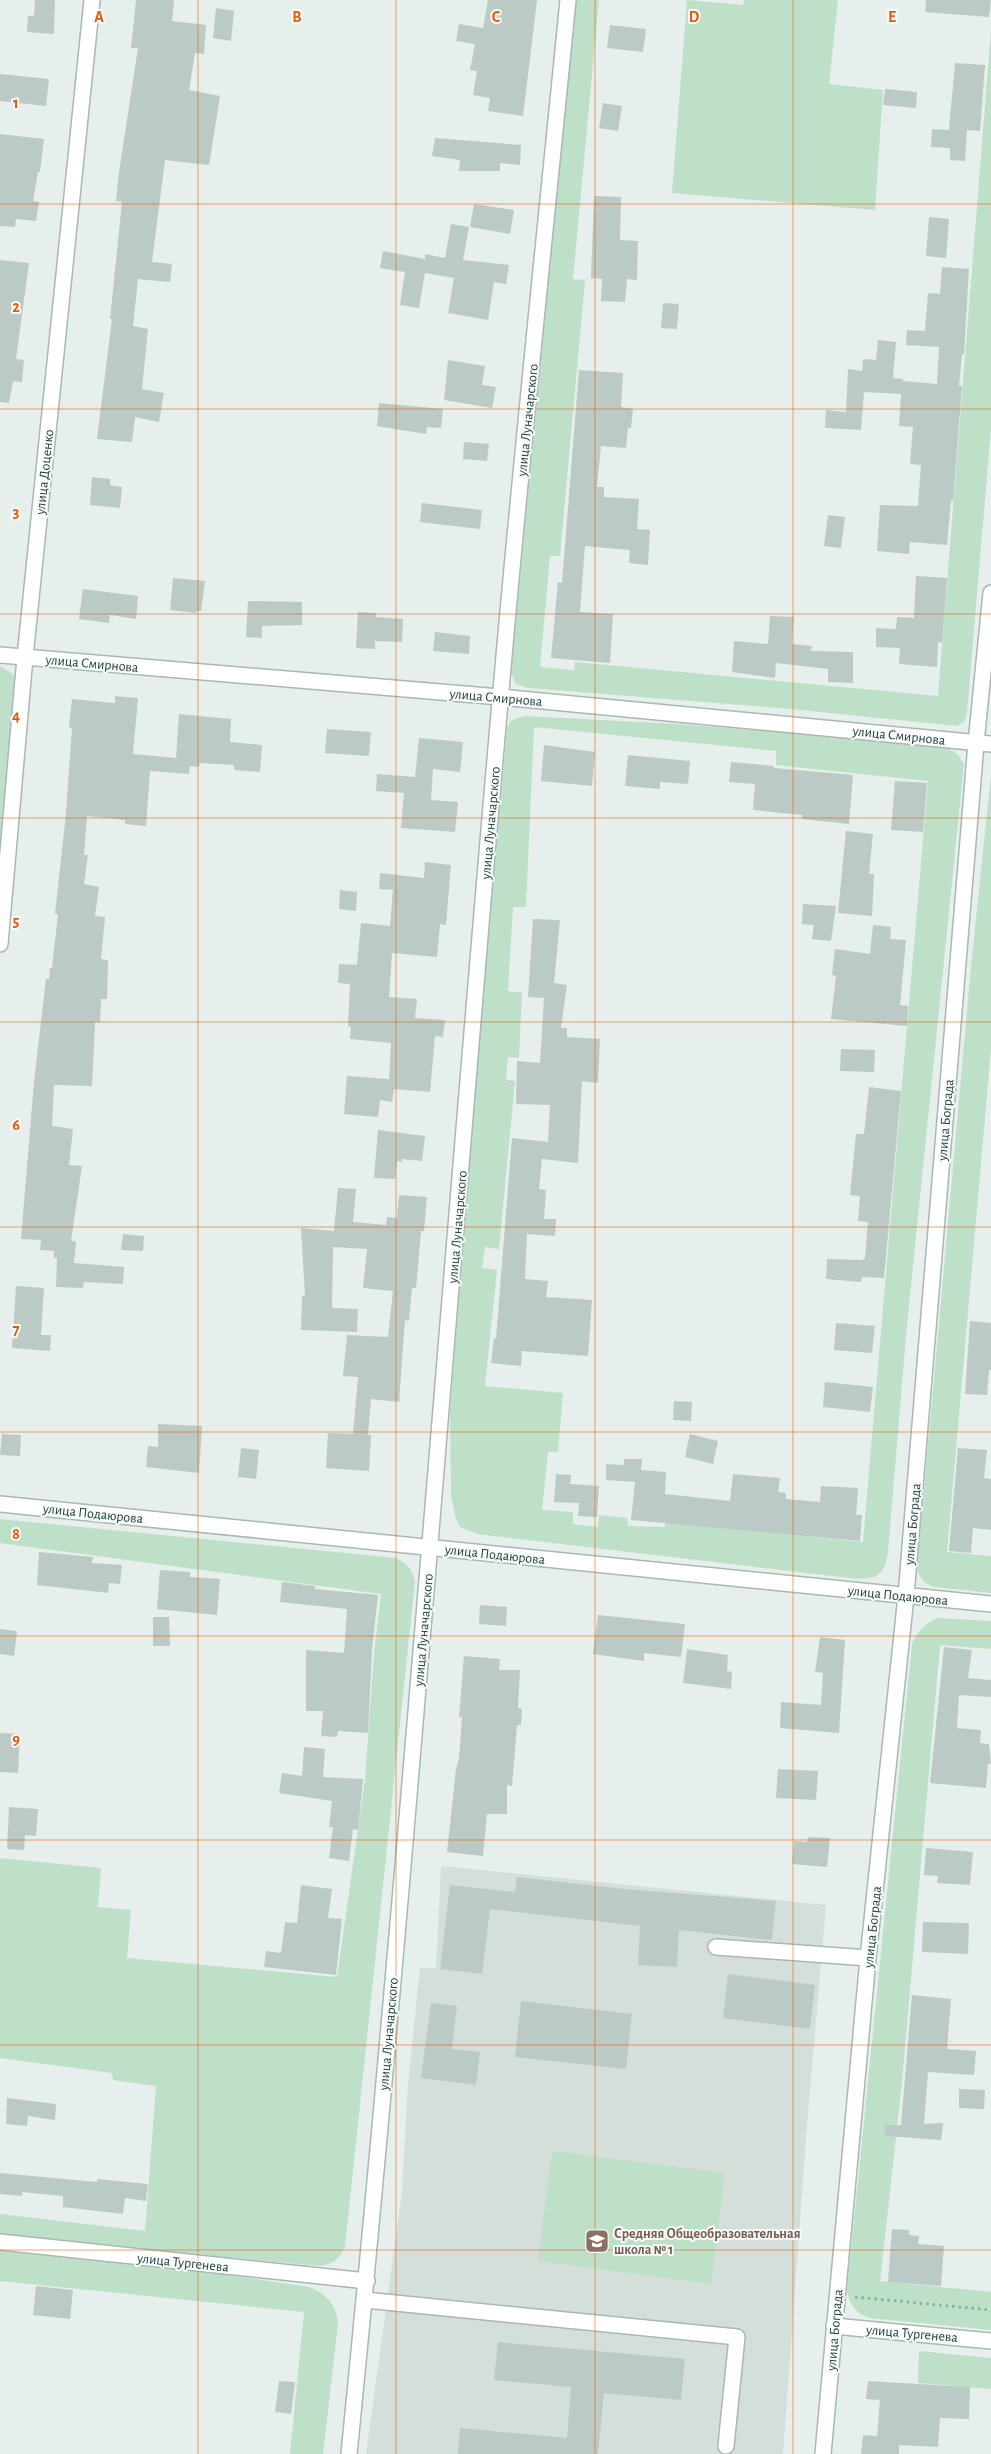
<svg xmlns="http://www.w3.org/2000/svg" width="991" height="2454" font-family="'Alegreya Sans',sans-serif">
<rect width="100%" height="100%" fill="#e6efeb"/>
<polygon fill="#d4dfda" points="441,1866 826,1905 807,2125 783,2454 366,2454 402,2192 408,2084 420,1967 436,1969"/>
<g fill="#bfe0c8" fill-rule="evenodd">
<polygon points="575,0 599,0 573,279 585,280 560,556 550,556 540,667 574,670 575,662 938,696 991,30 991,428 967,713 964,722 957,726 791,709 528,688 516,684 511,673"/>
<polygon points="687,0 743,5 744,0 838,0 829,84 883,90 875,210 672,193"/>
<polygon points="0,666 13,674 16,684 0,861"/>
<path d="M 524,716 L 677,724 L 925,744 C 942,747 956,747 964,764 L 906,1335 L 888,1552 C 887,1557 886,1564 884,1568 C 875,1585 847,1577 832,1576 L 477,1534 L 460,1527 L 456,1519 L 451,1496 L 450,1413 L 467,1184 L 507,727 L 512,720 ZM 534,727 L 776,751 L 776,765 L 928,781 L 863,1542 L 665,1522 L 665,1527 L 628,1526 L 627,1518 L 599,1515 L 598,1527 L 573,1524 L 573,1512 L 542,1510 L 548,1452 L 558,1452 L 563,1393 L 485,1386 L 497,1270 L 482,1268 L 485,1247 L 499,1249 L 515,1081 L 506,1080 L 508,1057 L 519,1058 L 522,993 L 508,991 L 513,907 L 526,907 Z"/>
<path d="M 991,775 L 991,1049 L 947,1552 L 991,1556 L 991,1593 L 934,1587 C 923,1583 920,1579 917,1567 L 971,967 Z"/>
<path d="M 0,1519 L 396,1558 C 408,1564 411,1568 415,1581 L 345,2247 C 338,2261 333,2264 318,2266 L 0,2235 L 0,2214 L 145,2231 L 156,2086 L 113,2080 L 112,2073 L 0,2058 L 0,1858 L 101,1868 L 98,1907 L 131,1910 L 127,1958 L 337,1977 L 365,1779 L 374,1655 L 381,1594 L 0,1543 Z"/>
<path d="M 938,1618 L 991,1621 L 991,1649 L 940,1645 L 902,2082 L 880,2281 L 991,2292 L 991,2330 L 869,2318 C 856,2313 849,2304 847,2290 L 912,1644 C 918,1630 924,1624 938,1618 Z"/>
<polygon points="552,2151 725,2173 711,2284 538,2261"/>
<path d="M 0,2251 L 162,2265 L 309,2287 C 328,2295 336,2304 338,2324 L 323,2454 L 290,2454 L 304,2312 L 0,2281 Z"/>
<polygon points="919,2351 991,2358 991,2389 918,2383"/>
</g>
<g fill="#bbcac4">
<polygon points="35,0 55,0 54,34 27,32 28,16 34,16"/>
<polygon points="136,0 174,0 172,21 206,25 204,54 195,53 189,90 220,96 209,165 165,160 152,262 172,264 170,282 138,279 133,326 148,329 142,389 164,393 159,422 135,417 132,442 97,439 112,319 110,319 122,202 116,201 119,172 138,48 131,48"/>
<polygon points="488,0 537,0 523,116 488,111 490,98 473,95 477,71 470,70 475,44 456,41 459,24 483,28"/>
<polygon points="926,0 991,0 989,17 925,12"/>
<polygon points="216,8 234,11 231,41 213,38"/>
<polygon points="610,25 646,29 643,52 607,48"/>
<polygon points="955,63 985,65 980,131 967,130 965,161 950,160 950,148 931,147 932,129 949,130"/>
<polygon points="0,74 49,79 46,106 0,101"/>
<polygon points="885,89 917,92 916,108 883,105"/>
<polygon points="603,103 622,106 618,131 599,128"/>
<polygon points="0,134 44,139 40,172 38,172 33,201 39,202 36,221 16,219 15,227 0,226"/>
<polygon points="435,138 521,145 520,165 500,163 500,171 459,171 460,160 432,156"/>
<polygon points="594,196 621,197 620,240 638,241 637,280 627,279 625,302 601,301 602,279 591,278"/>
<polygon points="474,204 514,210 510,234 470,227"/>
<polygon points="929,217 949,219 946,258 926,256"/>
<polygon points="451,224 469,227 463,260 509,265 506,284 494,282 488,320 448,313 454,278 425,273 419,308 400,305 405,272 380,268 383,251 425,259 425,254 445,258"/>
<polygon points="0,260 29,263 16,359 24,360 22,382 13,381 9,403 0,402"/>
<polygon points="942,267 969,269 964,354 962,354 959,386 962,386 953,501 951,500 947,545 910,542 909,554 877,551 880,505 918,506 921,465 910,464 913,427 899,426 901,394 864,392 861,430 825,428 826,410 846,412 848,369 862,371 863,359 876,360 878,340 896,342 893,378 903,379 903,381 937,384 939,347 906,345 907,330 925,331 928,293 940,294"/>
<polygon points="663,303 679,304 677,329 661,328"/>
<polygon points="448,360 485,366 482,385 496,387 492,408 444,400"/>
<polygon points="579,370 623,373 621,407 633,409 631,428 628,428 626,448 601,446 597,487 604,487 604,497 639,499 637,529 650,530 648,565 629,563 630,550 585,546 580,612 613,614 610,663 551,658 558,582 562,583"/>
<polygon points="379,403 443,409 441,428 427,427 426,434 377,426"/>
<polygon points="464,442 489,444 487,461 463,459"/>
<polygon points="92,477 110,479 110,485 122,487 120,508 90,505"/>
<polygon points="422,503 482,510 480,529 420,522"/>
<polygon points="828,515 845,517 841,548 824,546"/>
<polygon points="916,576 947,578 942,643 938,642 937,667 899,664 900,648 876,647 876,628 896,629 897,617 914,618"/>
<polygon points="173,578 205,581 201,611 196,611 196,613 170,610"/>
<polygon points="83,589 138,596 136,619 110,615 109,623 79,619"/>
<polygon points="248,601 302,602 302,625 262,626 262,638 246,637"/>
<polygon points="358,612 376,613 376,617 403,619 402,642 375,641 375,649 356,648"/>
<polygon points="770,616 794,617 792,644 812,646 811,651 853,652 853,683 828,682 828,669 776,663 775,678 732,672 734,641 768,644"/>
<polygon points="435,632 470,636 469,654 433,651"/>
<polygon points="115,696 138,698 133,754 176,758 179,714 231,719 230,742 262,745 260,772 234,770 234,765 200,763 199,767 190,766 189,774 150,771 146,826 125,824 125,820 87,816 84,855 88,855 84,884 99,887 95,916 105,917 101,959 108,960 107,999 101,999 100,1022 95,1022 92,1086 54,1085 52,1126 73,1129 69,1165 82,1166 71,1241 76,1242 74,1263 124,1267 123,1284 84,1282 83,1288 56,1287 57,1258 54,1258 54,1251 40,1250 41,1240 21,1239 34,1082 46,979 49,979 50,968 52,968 58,914 55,914 66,813 72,728 69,727 72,699 115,703"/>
<polygon points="327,729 371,732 369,756 325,753"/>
<polygon points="419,738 463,742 460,772 433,769 431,800 458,802 455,832 401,828 404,793 376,791 377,774 415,777"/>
<polygon points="544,745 595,752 592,786 541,781"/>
<polygon points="628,755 690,761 688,784 660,782 660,789 625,786"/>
<polygon points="731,762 774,766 774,768 853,775 849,824 802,819 802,815 753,810 755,784 729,782"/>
<polygon points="895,781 927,783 923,832 891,830"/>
<polygon points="846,831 873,834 869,874 874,874 872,916 838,913"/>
<polygon points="425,862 451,865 446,925 440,924 437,957 392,953 389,997 417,999 415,1018 445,1020 443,1037 435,1036 430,1092 394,1089 392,1102 380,1100 378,1117 344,1114 347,1076 389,1079 391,1043 350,1039 351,1027 348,1026 350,984 338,983 339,964 357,965 361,923 390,926 393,890 379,889 380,873 424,878"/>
<polygon points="340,890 357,892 356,911 339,909"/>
<polygon points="803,904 836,906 831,941 812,939 814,925 802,924"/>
<polygon points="533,919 560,920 554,983 567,985 561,1028 567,1028 567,1037 600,1039 598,1083 582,1081 578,1163 542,1159 539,1189 546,1190 544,1219 556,1219 555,1236 527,1234 525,1279 548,1281 546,1297 592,1300 588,1356 522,1351 521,1366 491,1363 494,1338 496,1339 512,1138 548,1142 550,1105 516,1104 517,1061 540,1063 544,998 528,997"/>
<polygon points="873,925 891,927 890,939 906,940 900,1005 908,1006 907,1026 831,1019 836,976 832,975 835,949 870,954"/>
<polygon points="841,1049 875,1050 874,1072 840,1071"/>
<polygon points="869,1087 901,1091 884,1278 862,1277 861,1282 826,1279 827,1259 862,1260 865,1258 868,1222 858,1221 860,1196 850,1195 856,1134 864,1134"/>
<polygon points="378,1130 425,1136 422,1161 402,1159 402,1162 397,1161 395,1179 374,1178"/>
<polygon points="338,1188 356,1189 353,1222 386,1225 387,1217 397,1218 399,1195 427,1197 424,1231 421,1231 416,1288 412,1288 409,1321 405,1320 399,1402 371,1399 368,1435 371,1435 369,1471 326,1468 328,1433 353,1434 358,1377 343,1376 347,1335 388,1337 393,1291 363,1288 367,1249 333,1247 332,1308 358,1309 357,1332 301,1330 302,1296 305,1296 301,1228 334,1231"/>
<polygon points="123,1234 144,1236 143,1251 121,1250"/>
<polygon points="16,1286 44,1288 41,1335 51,1335 50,1351 12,1348"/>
<polygon points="970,1321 991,1323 991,1370 989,1370 987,1395 965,1394"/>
<polygon points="836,1323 875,1326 872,1353 834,1350"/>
<polygon points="825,1382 873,1387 870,1412 823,1407"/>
<polygon points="674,1401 692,1402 691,1421 673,1420"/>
<polygon points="158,1424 202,1426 199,1473 146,1467 148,1446 158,1447"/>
<polygon points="2,1434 21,1435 20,1456 0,1455"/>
<polygon points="690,1434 718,1441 713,1464 685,1457"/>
<polygon points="241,1448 259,1450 256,1479 238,1477"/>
<polygon points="958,1448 987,1450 984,1478 991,1479 991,1530 973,1528 971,1553 949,1551"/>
<polygon points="624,1459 642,1459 641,1470 666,1472 665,1494 730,1501 733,1474 780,1478 778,1492 786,1493 786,1499 820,1502 821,1486 858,1488 856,1515 862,1515 860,1541 631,1520 635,1482 606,1480 606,1464 624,1465"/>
<polygon points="556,1474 571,1475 570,1484 599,1486 597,1517 578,1516 579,1503 554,1502"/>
<polygon points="39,1552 93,1557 92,1563 122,1565 120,1584 109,1583 108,1593 37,1585"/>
<polygon points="160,1570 190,1572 190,1577 220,1579 217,1615 157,1609"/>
<polygon points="282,1582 315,1586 315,1589 378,1595 372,1649 368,1733 338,1731 337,1737 321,1736 323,1711 306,1711 306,1650 344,1653 347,1609 280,1602"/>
<polygon points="480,1605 507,1607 506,1626 479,1624"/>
<polygon points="598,1615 685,1624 681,1657 644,1653 644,1661 593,1654"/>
<polygon points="153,1617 169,1617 170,1646 153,1646"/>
<polygon points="0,1629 17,1631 14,1656 0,1654"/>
<polygon points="820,1637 845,1640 839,1733 780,1728 781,1702 821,1705 823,1673 815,1672"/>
<polygon points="944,1647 972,1650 968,1678 991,1680 991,1697 959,1695 957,1728 981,1730 980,1743 989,1744 991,1764 988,1764 986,1788 930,1783"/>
<polygon points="687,1649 728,1655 727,1671 732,1672 731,1689 683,1683"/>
<polygon points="464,1656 500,1659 499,1670 520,1670 518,1708 522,1709 521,1725 517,1725 512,1786 507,1785 507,1814 487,1814 483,1856 447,1852 456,1769 459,1759 462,1718 459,1717"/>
<polygon points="0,1733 20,1734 18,1773 0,1772"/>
<polygon points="304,1747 325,1749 323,1777 363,1779 358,1830 353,1829 349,1861 329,1858 333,1827 329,1827 332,1801 279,1793 282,1773 302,1776"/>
<polygon points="778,1769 818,1771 816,1800 776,1798"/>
<polygon points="9,1807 38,1809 36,1836 25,1835 24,1850 7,1849"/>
<polygon points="808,1837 830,1838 827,1867 792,1864 794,1841 807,1842"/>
<polygon points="926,1848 973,1852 970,1885 937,1883 938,1876 924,1875"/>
<polygon points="517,1877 624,1889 776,1901 772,1940 679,1930 677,1967 638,1965 640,1926 490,1909 482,1974 440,1969 450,1885 515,1892"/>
<polygon points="301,1885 332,1889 328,1918 342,1919 336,1975 264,1967 266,1951 281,1953 285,1922 297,1923"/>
<polygon points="923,1922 969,1923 968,1954 922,1952"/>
<polygon points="728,1974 815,1985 810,2029 723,2018"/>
<polygon points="912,1995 951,1999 947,2049 976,2051 974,2075 928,2072 924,2124 943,2123 941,2140 885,2136 885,2125 901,2125"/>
<polygon points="521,2001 632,2014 626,2069 515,2057"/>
<polygon points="431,2003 457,2006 452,2049 480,2052 476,2085 421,2078"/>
<polygon points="959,2089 985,2090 984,2109 959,2108"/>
<polygon points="7,2098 56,2104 55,2120 28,2116 27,2126 6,2124"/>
<polygon points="0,2173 97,2182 97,2179 148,2184 146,2201 125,2198 123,2214 63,2207 63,2196 22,2192 22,2196 0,2194"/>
<polygon points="892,2229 909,2230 909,2235 919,2236 918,2244 944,2246 941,2286 888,2282"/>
<polygon points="36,2286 73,2290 70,2319 33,2315"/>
<polygon points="498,2342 685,2359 681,2400 604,2393 598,2454 458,2454 460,2428 567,2438 571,2387 494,2380"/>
<polygon points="279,2381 295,2382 291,2414 275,2412"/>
<polygon points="868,2381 970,2387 969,2419 940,2418 938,2447 899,2445 899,2454 861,2454 863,2435 877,2436 880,2400 866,2399"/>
</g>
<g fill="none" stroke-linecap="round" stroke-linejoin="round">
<g stroke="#a8b8b2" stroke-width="18">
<g id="minor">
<polyline points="0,655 500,697 991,744"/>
<polyline points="0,944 25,657 92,0"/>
<polyline points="0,1504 991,1604"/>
<polyline points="716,1947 868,1958"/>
<polyline points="0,2242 367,2281"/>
<polyline points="365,2300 737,2337 726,2446"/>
<polyline points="834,2326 991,2341"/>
<path d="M 349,2454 C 407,1871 449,1286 500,702 C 520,468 545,234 568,0"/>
<polyline points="823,2454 868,1958 906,1596 976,743 991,593"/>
</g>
</g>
<polyline stroke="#86b3a5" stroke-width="3" stroke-dasharray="2.5 4" stroke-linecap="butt" points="855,2297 991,2310"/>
<use href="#minor" stroke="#fff" stroke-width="15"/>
</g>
<path fill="none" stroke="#e8590c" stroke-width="1" stroke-opacity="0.55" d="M 198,0 L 198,2454M 396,0 L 396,2454M 595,0 L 595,2454M 793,0 L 793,2454M 0,204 L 991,204M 0,409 L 991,409M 0,614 L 991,614M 0,818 L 991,818M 0,1022 L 991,1022M 0,1227 L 991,1227M 0,1432 L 991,1432M 0,1636 L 991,1636M 0,1840 L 991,1840M 0,2045 L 991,2045M 0,2250 L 991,2250"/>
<defs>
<g id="school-square" transform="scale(1.25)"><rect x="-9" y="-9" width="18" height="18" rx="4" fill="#8d6e63" stroke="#f7fbf9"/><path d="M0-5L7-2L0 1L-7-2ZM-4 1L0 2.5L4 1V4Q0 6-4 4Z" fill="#fff"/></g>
</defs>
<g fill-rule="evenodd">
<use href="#school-square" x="597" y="2241"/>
</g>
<g text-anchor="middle" stroke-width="4" stroke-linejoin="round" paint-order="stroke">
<g font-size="14" fill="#24423a" stroke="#f7fbf9">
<text transform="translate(527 420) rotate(-84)" y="5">улица Луначарского</text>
<text transform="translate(44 472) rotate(-84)" y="5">улица Доценко</text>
<text transform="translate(92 663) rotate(5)" y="5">улица Смирнова</text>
<text transform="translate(496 697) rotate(5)" y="5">улица Смирнова</text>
<text transform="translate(899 735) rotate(6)" y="5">улица Смирнова</text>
<text transform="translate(490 823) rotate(-85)" y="5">улица Луначарского</text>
<text transform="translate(945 1120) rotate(-85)" y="5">улица Бограда</text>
<text transform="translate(457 1227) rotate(-85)" y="5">улица Луначарского</text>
<text transform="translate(93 1513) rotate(6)" y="5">улица Подаюрова</text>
<text transform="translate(912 1524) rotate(-85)" y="5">улица Бограда</text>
<text transform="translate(495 1554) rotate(6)" y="5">улица Подаюрова</text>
<text transform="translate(898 1595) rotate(6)" y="5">улица Подаюрова</text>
<text transform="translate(423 1630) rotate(-85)" y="5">улица Луначарского</text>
<text transform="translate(872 1927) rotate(-84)" y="5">улица Бограда</text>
<text transform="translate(388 2034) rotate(-85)" y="5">улица Луначарского</text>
<text transform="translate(183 2262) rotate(6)" y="5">улица Тургенева</text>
<text transform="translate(834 2330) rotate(-85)" y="5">улица Бограда</text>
<text transform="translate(912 2333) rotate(5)" y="5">улица Тургенева</text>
</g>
<g font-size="14" font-weight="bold" fill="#785e54" stroke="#f7fbf9" text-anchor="start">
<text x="614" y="2238">Средняя Общеобразовательная<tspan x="614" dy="16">школа № 1</tspan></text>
</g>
</g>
<g font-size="16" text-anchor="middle" font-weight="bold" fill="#e8590c" stroke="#f7fbf9" stroke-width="4" stroke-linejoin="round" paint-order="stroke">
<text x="99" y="22">A</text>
<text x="297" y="22">B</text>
<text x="496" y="22">C</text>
<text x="694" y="22">D</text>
<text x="892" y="22">E</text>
<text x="16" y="108">1</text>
<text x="16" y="312">2</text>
<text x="16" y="517">3</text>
<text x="16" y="721">4</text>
<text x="16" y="926">5</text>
<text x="16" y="1130">6</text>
<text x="16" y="1335">7</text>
<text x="16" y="1539">8</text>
<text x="16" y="1744">9</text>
</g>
</svg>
